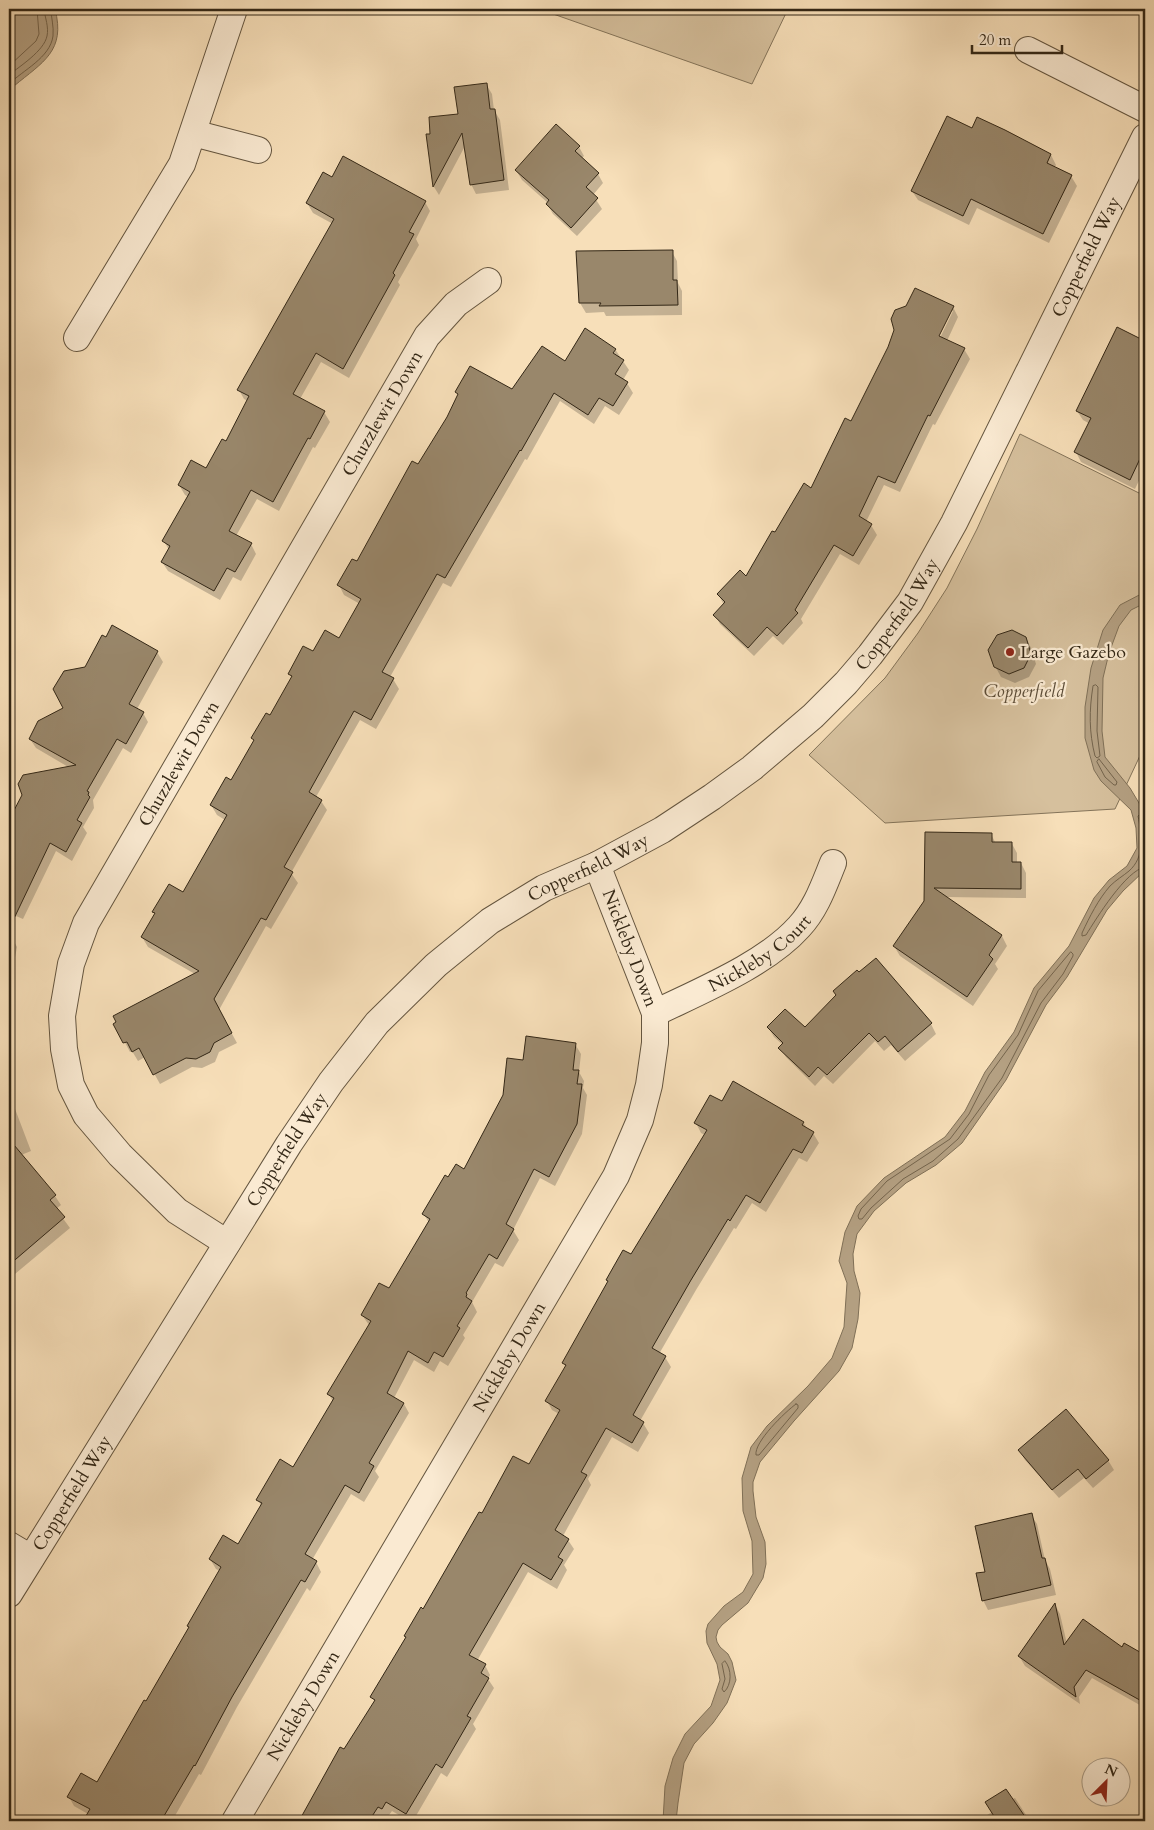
<svg xmlns="http://www.w3.org/2000/svg" width="1154" height="1830" font-family="Cardo,serif">
<rect width="100%" height="100%" fill="#f7dfb9"/>
<filter id="stains"><feTurbulence type="fractalNoise" baseFrequency=".004" numOctaves="4"/><feColorMatrix values="0 0 0 0 .2 0 0 0 0 .09 0 0 0 0 .02 0 0 0 .5 -.17"/></filter>
<radialGradient id="worn" r=".72"><stop offset=".6" stop-color="#630" stop-opacity="0"/><stop offset="1" stop-color="#630" stop-opacity=".3"/></radialGradient>
<g fill="#d6c09d" stroke="#84745a">
<polygon points="539,9 788,9 752,84"/>
<polygon points="1020,434 1145,496 1145,745 1115,809 885,823 809,755 885,678 918,633 947,588 977,529"/>
</g>
<g fill="#b4a082" stroke="#807057">
<path d="M 9,9 L 55,9 C 66,51 43,62 14,86 L 9,93 Z"/>
<polygon points="1145,592 1145,603 1131,610 1119,626 1109,653 1103,678 1102,731 1105,757 1130,788 1145,813 1145,870 1123,891 1107,910 1067,977 1046,1005 1006,1080 962,1143 936,1165 906,1183 874,1211 857,1234 853,1254 854,1271 860,1293 858,1319 852,1348 839,1371 794,1421 760,1462 753,1482 753,1491 756,1517 765,1542 766,1564 763,1578 748,1603 722,1625 718,1630 716,1637 717,1642 720,1647 728,1654 732,1662 736,1680 727,1703 713,1723 694,1744 684,1763 678,1803 676,1821 663,1821 665,1786 673,1758 685,1734 711,1706 720,1680 717,1664 707,1643 706,1631 708,1624 724,1606 743,1592 753,1574 752,1541 743,1511 742,1478 751,1447 767,1426 808,1386 832,1358 844,1327 847,1283 839,1261 845,1232 857,1206 884,1178 945,1137 965,1111 985,1072 1014,1032 1034,988 1069,946 1094,898 1109,880 1127,866 1137,848 1136,828 1131,810 1101,781 1094,770 1085,738 1085,707 1091,668 1103,630 1120,605"/>
</g>
<g fill="#0003" fill-rule="evenodd">
<polygon points="486,84 492,94 494,110 500,120 509,190 476,194 471,184 465,146 439,195 434,187 428,135 432,135 459,115"/>
<polygon points="972,130 1051,155 1056,165 1054,168 1071,176 1077,186 1049,243 977,208 969,225 918,200 912,191"/>
<polygon points="579,147 584,156 581,159 598,174 603,183 593,195 602,209 577,236 553,214 547,204 548,203 522,180 516,170"/>
<polygon points="333,178 425,202 430,211 416,239 419,245 398,282 400,285 349,378 321,362 300,399 324,412 330,422 315,448 313,447 279,511 257,499 236,536 251,544 256,554 241,581 233,577 220,600 168,571 162,562 169,550 164,541 189,497 185,495 179,485 207,470 226,443 248,401 244,399 239,390 333,224 313,213 307,203"/>
<polygon points="672,252 677,261 678,283 682,291 682,315 606,316 604,312 586,313 580,303"/>
<path d="M 953,307 L 958,317 L 947,341 L 964,349 L 970,359 L 935,425 L 933,424 L 900,492 L 884,485 L 866,522 L 871,525 L 877,535 L 859,565 L 840,554 L 801,619 L 803,623 L 783,645 L 773,636 L 754,656 L 720,624 L 715,615 L 724,605 L 718,594 L 746,578 L 775,534 L 812,489 L 851,423 ZM 950,311 L 953,311 L 938,342 L 936,341 Z"/>
<polygon points="1118,329 1145,342 1145,468 1135,489 1081,462 1076,452 1090,424 1083,420 1077,411"/>
<polygon points="615,349 629,370 623,380 627,383 633,393 619,415 605,406 594,424 560,401 527,460 525,459 451,587 443,583 390,677 393,679 399,689 376,729 360,720 316,797 321,801 327,810 291,873 298,883 271,929 266,926 219,1010 237,1043 219,1052 215,1062 202,1068 192,1067 160,1084 145,1057 138,1061 132,1051 130,1052 115,1024 195,974 148,947 142,937 155,914 154,912 183,893 225,820 217,815 211,805 232,782 255,742 253,738 270,717 292,678 289,674 314,653 340,640 360,604 344,595 339,585 357,563 418,466 448,417 459,396 457,392 512,391 565,362"/>
<polygon points="1026,638 1031,648 1036,664 1029,677 1015,683 1001,677 995,666"/>
<polygon points="157,652 163,662 137,709 143,713 148,722 131,753 123,748 93,800 94,808 83,827 87,833 72,861 56,851 23,919 9,913 9,822 23,795 70,768 36,748 30,739"/>
<polygon points="926,834 991,834 996,844 1012,844 1017,853 1017,863 1021,863 1026,873 1026,898 945,897 1002,936 1007,946 995,964 998,969 973,1006 900,956 894,946 925,901"/>
<polygon points="9,936 12,937 17,947 13,968 9,968 9,971"/>
<polygon points="876,960 931,1024 936,1034 905,1061 891,1045 884,1051 875,1041 833,1084 824,1076 815,1086 786,1057 780,1048 783,1045 774,1037 768,1027 805,1029 859,974"/>
<polygon points="575,1044 581,1054 579,1072 584,1081 583,1088 587,1095 582,1134 555,1186 540,1178 513,1230 519,1240 503,1267 495,1263 472,1302 477,1312 463,1335 465,1338 448,1366 440,1361 434,1372 414,1360 394,1398 404,1404 409,1413 375,1471 379,1477 364,1502 351,1494 312,1560 316,1562 321,1572 310,1591 307,1588 237,1707 201,1775 199,1774 172,1821 84,1821 88,1814 74,1806 69,1797 97,1784 147,1703 190,1629 188,1626 220,1571 216,1569 210,1559 238,1545 262,1507 258,1500 294,1469 333,1402 329,1394 369,1325 362,1315 389,1290 429,1223 424,1214 448,1179 464,1171 524,1062"/>
<polygon points="9,1081 12,1101 31,1151 9,1160"/>
<polygon points="722,1103 803,1122 808,1130 813,1133 819,1143 807,1162 799,1158 766,1212 752,1203 736,1229 734,1228 696,1290 659,1354 665,1357 671,1367 640,1421 643,1423 649,1433 638,1452 612,1437 588,1479 591,1485 563,1536 568,1540 574,1549 564,1565 567,1570 557,1589 528,1572 477,1661 485,1665 490,1675 488,1679 494,1688 473,1724 476,1729 447,1777 441,1773 413,1821 409,1821 392,1811 387,1818 383,1815 380,1821 302,1821 326,1777 325,1775 340,1749 345,1751 375,1702 372,1697 407,1639 405,1636 423,1610 482,1515 529,1466 559,1414 552,1410 547,1401 566,1367 563,1363 609,1283 607,1280 631,1256 705,1135 701,1133 696,1123"/>
<polygon points="34,1171 55,1196 61,1205 56,1209 70,1228 9,1279 9,1192"/>
<polygon points="1019,1450 1108,1460 1114,1470 1093,1488 1084,1478 1059,1498 1025,1460"/>
<polygon points="1031,1515 1037,1524 1045,1560 1050,1569 1056,1595 988,1610 983,1600 986,1572"/>
<polygon points="1055,1605 1060,1614 1067,1644 1122,1648 1141,1654 1144,1648 1145,1649 1145,1708 1092,1678 1079,1697 1080,1704 1025,1666 1019,1656"/>
<polygon points="1015,1798 1030,1821 978,1821 1012,1799"/>
</g>
<g fill="none" stroke-linecap="round" stroke-linejoin="round">
<g stroke="#74644c" stroke-width="1">
<polyline points="9,66 36,41 39,34 37,9"/>
<path d="M 9,75 C 20,66 44,51 47,36 C 49,27 45,18 44,9"/>
<path d="M 9,84 C 23,70 50,58 53,36 C 54,26 51,18 51,9"/>
<path d="M 1096,685 L 1098,687 L 1097,731 L 1100,756 L 1097,758 L 1095,756 C 1089,732 1089,711 1093,686 Z"/>
<polygon points="1099,759 1117,782 1116,785 1114,785 1105,777 1097,762"/>
<path d="M 1145,815 L 1140,814 L 1138,816 C 1142,835 1145,857 1129,871 C 1123,876 1116,880 1110,886 C 1098,900 1090,916 1082,933 L 1082,936 L 1086,935 C 1096,919 1126,870 1145,867"/>
<polygon points="1071,952 1073,954 1073,956 1063,974 1041,1003 1002,1078 958,1139 933,1161 903,1179 871,1208 862,1219 859,1219 858,1216 861,1209 887,1181 950,1139 969,1114 989,1075 1018,1035 1038,991"/>
<path d="M 796,1404 L 798,1405 L 798,1408 L 759,1455 L 756,1455 C 754,1442 785,1412 796,1404 Z"/>
<path d="M 725,1661 C 732,1669 732,1685 724,1692 L 722,1689 L 725,1679 L 722,1664 Z"/>
</g>
</g>
<g fill="#99876b" stroke="#332716">
<polygon points="487,83 490,109 495,109 504,180 470,185 462,133 433,187 426,134 430,134 429,117 458,114 454,87"/>
<polygon points="947,116 972,128 977,117 1005,130 1051,154 1047,163 1072,175 1043,234 971,199 963,216 911,191"/>
<polygon points="556,124 580,146 575,151 599,173 586,187 598,198 571,228 546,204 549,200 515,170"/>
<polygon points="343,156 426,201 409,232 414,234 393,273 395,275 343,369 316,353 293,394 325,411 310,439 308,438 273,502 251,490 229,531 252,543 235,572 227,568 214,591 161,562 170,546 162,541 190,492 178,485 191,460 206,468 222,439 226,441 249,396 237,390 334,219 306,203 323,172 332,177"/>
<polygon points="673,250 673,280 677,280 678,305 599,306 601,303 579,303 576,251"/>
<polygon points="915,288 954,306 939,336 965,348 930,416 928,415 895,483 878,476 859,516 872,524 853,556 834,545 795,610 798,613 777,636 767,627 748,648 713,615 725,602 717,594 740,570 746,576 772,531 775,532 804,483 811,488 845,418 851,421 888,347 894,330 891,319 895,310 906,306"/>
<polygon points="1117,327 1145,341 1145,448 1130,480 1074,452 1091,418 1076,411"/>
<polygon points="585,328 616,349 613,353 624,360 615,374 628,382 613,406 599,398 588,415 554,393 521,451 520,450 445,578 437,574 382,672 394,678 371,720 354,711 309,792 322,800 284,867 293,872 266,920 261,918 214,999 232,1033 214,1043 210,1052 196,1059 186,1058 153,1075 139,1048 132,1052 127,1042 123,1043 113,1024 116,1022 113,1016 199,971 141,937 155,913 152,912 169,884 183,892 227,815 210,805 226,777 231,780 254,740 251,738 266,713 270,715 292,676 288,674 303,646 313,651 325,630 339,638 361,599 337,585 352,559 357,561 412,461 418,464 447,417 458,394 455,392 470,366 512,389 542,346 565,361"/>
<polygon points="112,625 158,651 129,704 144,712 126,744 117,739 87,791 89,792 88,795 90,797 77,820 82,823 66,852 50,843 9,929 9,820 22,795 18,784 23,775 76,765 29,739 38,721 63,708 53,689 64,671 85,667 102,635 106,637"/>
<polygon points="1012,630 1026,637 1031,654 1024,668 1009,674 994,667 988,650 997,635"/>
<polygon points="925,832 992,833 992,842 1012,842 1012,862 1021,862 1021,889 934,888 1002,935 989,955 993,959 967,997 893,946 924,901"/>
<polygon points="876,958 932,1023 898,1052 885,1036 878,1042 869,1033 827,1075 818,1067 809,1077 778,1048 783,1043 767,1027 785,1009 805,1027 836,995 833,991 857,970 859,972"/>
<polygon points="526,1036 576,1043 573,1070 579,1070 577,1084 582,1084 577,1124 549,1177 534,1169 506,1224 514,1229 497,1259 489,1254 466,1293 467,1294 466,1297 472,1301 457,1326 460,1328 443,1357 434,1352 428,1363 408,1351 387,1393 404,1403 369,1463 374,1466 359,1493 345,1485 305,1554 317,1561 305,1582 301,1580 232,1697 195,1766 194,1765 161,1821 83,1821 90,1809 67,1797 81,1773 97,1782 144,1700 146,1701 189,1627 187,1626 221,1567 209,1559 223,1535 238,1544 262,1503 256,1500 280,1459 293,1467 334,1398 327,1394 371,1321 361,1315 379,1283 389,1288 430,1219 422,1214 445,1175 448,1177 456,1164 464,1169 503,1095 507,1058 523,1060"/>
<polygon points="733,1081 804,1122 802,1125 814,1132 802,1153 793,1149 760,1203 746,1195 730,1221 728,1219 691,1280 652,1348 666,1356 633,1415 644,1422 632,1443 606,1428 581,1472 587,1475 555,1530 569,1539 558,1557 563,1560 551,1580 523,1563 469,1655 486,1664 481,1673 489,1678 467,1716 471,1718 442,1768 436,1764 406,1814 386,1802 382,1809 378,1807 369,1821 299,1821 340,1747 344,1749 375,1700 370,1697 406,1637 404,1636 421,1607 423,1609 479,1512 482,1513 513,1456 529,1464 560,1410 545,1401 566,1365 562,1363 608,1281 606,1280 623,1250 631,1254 707,1130 694,1123 710,1095 722,1101"/>
<polygon points="9,1139 56,1195 50,1200 65,1217 9,1265"/>
<polygon points="1066,1409 1109,1460 1086,1479 1078,1469 1052,1490 1018,1450"/>
<polygon points="1032,1513 1042,1558 1045,1558 1051,1585 982,1601 976,1573 985,1572 975,1526"/>
<polygon points="1055,1603 1064,1645 1083,1619 1122,1647 1124,1643 1145,1655 1145,1703 1086,1670 1074,1687 1076,1697 1018,1656"/>
<polygon points="1006,1789 1028,1821 997,1821 985,1802"/>
</g>
<g fill="none" stroke-linecap="round" stroke-linejoin="round">
<g stroke="#64553f" stroke-width="28">
<g id="minor">
<polyline points="1028,50 1145,109"/>
<polyline points="193,133 258,150"/>
<polyline points="77,338 182,164 234,9"/>
<path id="s1" d="M 655,1013 C 700,991 766,964 799,927 C 816,909 824,885 833,863"/>
<path id="s2" d="M 227,1243 L 177,1211 L 120,1155 L 86,1115 L 71,1085 L 64,1049 L 62,1016 L 71,964 L 86,923 L 427,336 L 456,304 L 488,281"/>
<polyline points="9,1545 31,1558"/>
<path id="s3" d="M 9,1594 L 289,1144 L 331,1082 L 377,1023 L 436,965 L 490,921 L 544,888 L 597,865 L 662,830 L 712,797 L 752,768 L 813,716 L 846,683 L 870,655 L 910,602 L 954,523 L 1145,137"/>
<path id="s4" d="M 235,1821 L 616,1176 L 640,1120 L 649,1085 L 655,1043 L 655,1013 L 597,865"/>
</g>
</g>
<use href="#minor" stroke="#faead2" stroke-width="26"/>
</g>
<circle fill="#8f2418" stroke="#faead2" stroke-width="2" cx="1010" cy="652" r="5"/>
<g text-anchor="middle" stroke-width="4.5" stroke-linejoin="round" paint-order="stroke">
<g font-size="18" fill="#332716" stroke="#faead2">
<text dy="6" stroke="none"><textPath href="#s3" startOffset="1754">Copperfield Way</textPath></text>
<text dy="6" stroke="none"><textPath href="#s2" startOffset="981">Chuzzlewit Down</textPath></text>
<text dy="6" stroke="none"><textPath href="#s3" startOffset="1349">Copperfield Way</textPath></text>
<text dy="6" stroke="none"><textPath href="#s2" startOffset="576">Chuzzlewit Down</textPath></text>
<text dy="6" stroke="none"><textPath href="#s3" startOffset="944">Copperfield Way</textPath></text>
<text transform="translate(630 948) rotate(69)" y="6">Nickleby Down</text>
<text dy="6" stroke="none"><textPath href="#s1" startOffset="121">Nickleby Court</textPath></text>
<text dy="6" stroke="none"><textPath href="#s3" startOffset="524">Copperfield Way</textPath></text>
<text dy="6" stroke="none"><textPath href="#s4" startOffset="539">Nickleby Down</textPath></text>
<text dy="6" stroke="none"><textPath href="#s3" startOffset="119">Copperfield Way</textPath></text>
<text dy="6" stroke="none"><textPath href="#s4" startOffset="134">Nickleby Down</textPath></text>
</g>
<g font-size="18" fill="#332716" stroke="#faead2" text-anchor="start">
<text x="1020" y="658">Large Gazebo</text>
</g>
<g font-size="18" font-style="italic" fill="#5c4d38" stroke="#faead2">
<text x="1024" y="697">Copperfield</text>
</g>
</g>
<rect width="1154" height="1830" fill="none" stroke="#f7dfb9" stroke-width="30"/>
<rect x="10" y="10" width="1134" height="1810" fill="none" stroke="#332716" stroke-width="2.5"/>
<rect x="15" y="15" width="1124" height="1800" fill="none" stroke="#332716"/>
<g transform="translate(1106 1782) rotate(24)"><circle r="24" fill="#faead2" stroke="#aa9c87"/>
<path d="M0-4L9 19L0 12L-9 19Z" fill="#8f2418"/>
<text y="-8" font-size="14" font-weight="bold" text-anchor="middle" fill="#332716">N</text>
</g>
<path d="M972 45v8h90v-8" fill="none" stroke="#332716" stroke-width="2.5"/>
<text x="979" y="45" font-size="15" fill="#332716" stroke="#faead2" stroke-width="4" paint-order="stroke">20 m</text>
<rect width="100%" height="100%" filter="url(#stains)"/>
<rect width="100%" height="100%" fill="url(#worn)"/>
</svg>
